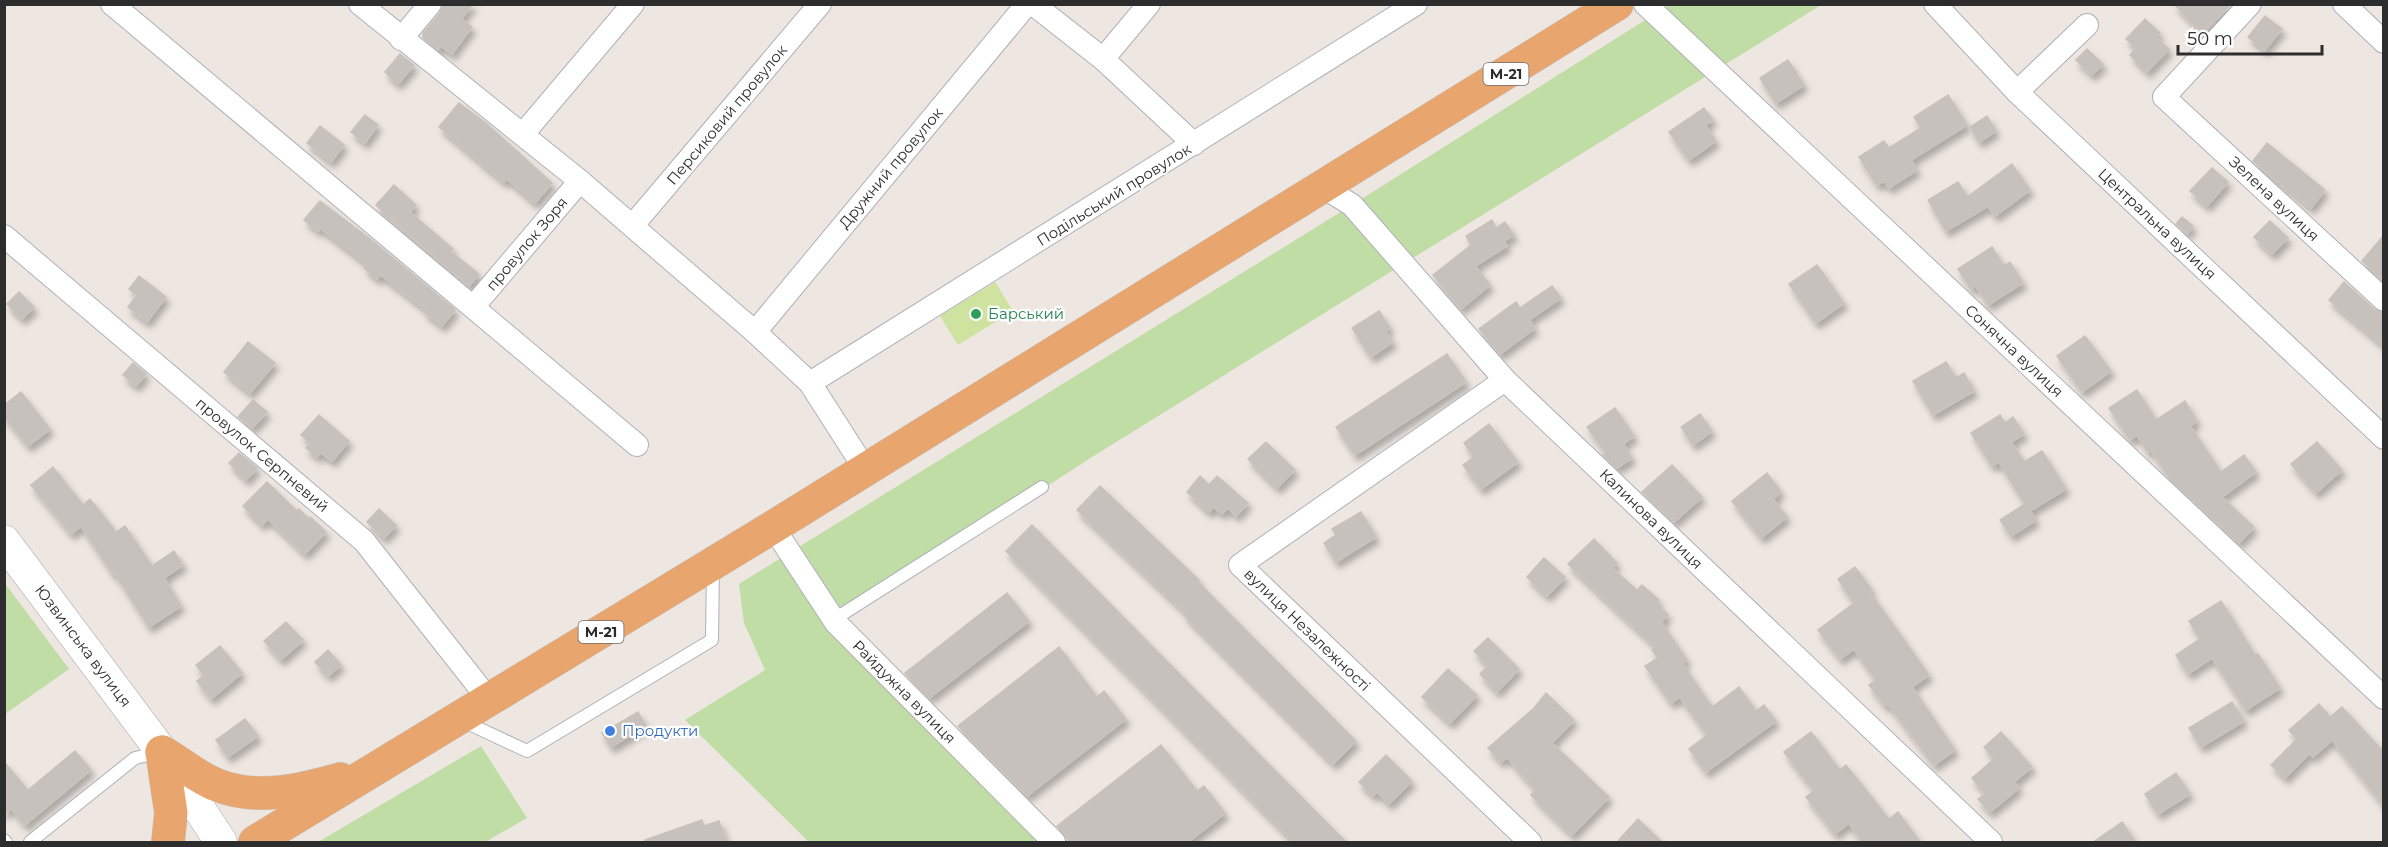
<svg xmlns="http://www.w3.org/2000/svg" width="2388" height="847" font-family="Montserrat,sans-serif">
<defs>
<filter id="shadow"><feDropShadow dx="3.5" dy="6" stdDeviation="3" flood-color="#0004"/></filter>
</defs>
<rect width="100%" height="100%" fill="#ede6e1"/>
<g fill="#bfdda4">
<polygon points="1669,5 1821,5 1092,457 836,623 1054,842 809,842 685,720 765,670 744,623 739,584 1352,205"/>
<polygon points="4,582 69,669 5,714 4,714"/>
<polygon points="481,746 527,818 485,842 318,842"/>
</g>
<polygon fill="#cfe3a1" points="995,282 1013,311 958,345 940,316"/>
<g fill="#c6c1bc" stroke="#c8c2bb" stroke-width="1.5" filter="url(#shadow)">
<polygon points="443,4 473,4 461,19 472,27 452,54 441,46 438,50 423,38 423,33 440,13"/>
<polygon points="2174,4 2231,4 2203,34"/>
<polygon points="2265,16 2282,29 2265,50 2248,37"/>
<polygon points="2145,19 2160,33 2156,37 2169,49 2147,72 2130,55 2136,48 2126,39"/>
<polygon points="2087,49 2103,64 2092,75 2076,60"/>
<polygon points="400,54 414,65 398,84 385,72"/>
<polygon points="1788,60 1804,85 1776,103 1760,78"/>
<polygon points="1948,95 1967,125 1911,160 1917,170 1889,188 1884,181 1877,185 1859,157 1884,141 1889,148 1921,128 1914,117"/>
<polygon points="459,103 486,123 552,183 535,203 507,179 504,182 439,127"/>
<polygon points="1704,108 1713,120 1705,125 1716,141 1689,160 1669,132"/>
<polygon points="365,115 378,125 365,143 351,132"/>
<polygon points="1987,116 1996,131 1979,142 1970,127"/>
<polygon points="320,126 344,145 331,162 307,143"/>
<polygon points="2267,143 2325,190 2311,208 2253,161"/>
<polygon points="2012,164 2030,190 1995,216 1988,206 1946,231 1928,200 1958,182 1967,197"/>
<polygon points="2212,168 2228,182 2207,206 2190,191"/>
<polygon points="394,185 416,205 410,212 453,249 450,251 479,274 469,286 376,205"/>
<polygon points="320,201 369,238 452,307 455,310 442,326 424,312 426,310 381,275 377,279 364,268 367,264 320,228 318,231 304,220"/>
<polygon points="2182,217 2193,226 2187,234 2176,224"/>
<polygon points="1492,220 1496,228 1505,222 1514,235 1504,241 1507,246 1475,266 1490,285 1461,309 1433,275 1471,245 1466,236"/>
<polygon points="2270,221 2288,238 2272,254 2254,237"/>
<polygon points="2384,235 2384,281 2362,261"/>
<polygon points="1992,247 2004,266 2010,262 2023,283 1988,305 1976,286 1971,289 1958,269"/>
<polygon points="1817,265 1844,303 1816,323 1789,284"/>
<polygon points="139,276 166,297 147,322 128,307 137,295 129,289"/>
<polygon points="2344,282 2375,310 2384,313 2384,346 2329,300"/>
<polygon points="1552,286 1561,298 1529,320 1535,328 1500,354 1479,329 1516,302 1520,308"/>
<polygon points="19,292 34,307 22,319 7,304"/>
<polygon points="1379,311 1390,328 1385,331 1393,342 1371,357 1352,328"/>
<polygon points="2085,336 2111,371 2082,392 2057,356"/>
<polygon points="248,342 275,363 250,393 224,372"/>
<polygon points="1447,354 1466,382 1355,455 1336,427"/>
<polygon points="1946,362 1956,378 1964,373 1974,391 1933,415 1913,381"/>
<polygon points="133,363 146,374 136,386 123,375"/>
<polygon points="2137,390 2156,420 2185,401 2197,421 2190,426 2221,472 2244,455 2256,472 2222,497 2254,527 2239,543 2170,479 2151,450 2148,452 2137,435 2130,440 2109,408"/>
<polygon points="21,392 50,429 28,446 4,416 4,405"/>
<polygon points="253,400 267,412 252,428 238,417"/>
<polygon points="1615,408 1634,436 1623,444 1632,458 1617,468 1603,455 1606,453 1587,427"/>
<polygon points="1700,414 1712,431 1693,445 1681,427"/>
<polygon points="319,415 349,441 332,461 321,453 317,457 306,448 310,443 301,435"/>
<polygon points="2000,415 2005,423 2013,417 2024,434 2011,442 2024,462 2042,451 2066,489 2030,511 2026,505 2036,520 2011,536 2000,520 2025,504 1999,462 1992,466 1971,433"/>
<polygon points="1489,424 1518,462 1481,489 1463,465 1474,457 1464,443"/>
<polygon points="1266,442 1295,470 1277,488 1248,459"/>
<polygon points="2317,442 2342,470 2316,493 2291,464"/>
<polygon points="239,453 257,468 246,480 229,463"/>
<polygon points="1672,465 1702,497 1674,522 1642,492"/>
<polygon points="53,467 83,505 90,499 116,532 125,526 152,566 174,551 183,565 164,578 181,606 149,627 115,573 113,574 81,526 71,534 31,485"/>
<polygon points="1767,473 1781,492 1773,499 1787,517 1761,538 1732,501"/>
<polygon points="1200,476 1209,485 1217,476 1248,503 1236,516 1228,508 1222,514 1214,507 1209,512 1187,492"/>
<polygon points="267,482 297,511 299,509 309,519 310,517 326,532 305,554 268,519 262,525 243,506"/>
<polygon points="1100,486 1199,580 1197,581 1356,741 1333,764 1185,616 1187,614 1077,510"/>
<polygon points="379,509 396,525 384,538 367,522"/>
<polygon points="1361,512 1376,537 1336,562 1324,543 1336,535 1332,529"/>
<polygon points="1032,525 1347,843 1295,843 1006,551"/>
<polygon points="1594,539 1617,563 1612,568 1637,590 1642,585 1659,600 1656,603 1668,615 1661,622 1687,660 1682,663 1712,707 1739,687 1756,711 1764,705 1776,721 1706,772 1689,749 1707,735 1680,697 1671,703 1645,666 1658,658 1652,650 1656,647 1568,564"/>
<polygon points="1544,558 1565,577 1547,596 1527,577"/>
<polygon points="1855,567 1872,590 1869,591 1929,675 1912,687 1955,750 1934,765 1888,704 1885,706 1869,685 1876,680 1854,649 1840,659 1818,630 1854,603 1838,579"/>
<polygon points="1007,593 1029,621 929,698 905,673"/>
<polygon points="2221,601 2255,655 2258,654 2280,688 2246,710 2212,658 2188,674 2176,655 2200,639 2189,621"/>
<polygon points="286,622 303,640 281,660 264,641"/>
<polygon points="1488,638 1519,669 1497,692 1480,674 1488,666 1474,651"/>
<polygon points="220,646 242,673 211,699 197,681 204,675 196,665"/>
<polygon points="1059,647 1097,697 1104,691 1126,719 1027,796 958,726"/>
<polygon points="328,650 341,665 328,676 315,662"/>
<polygon points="1448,669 1477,695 1450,723 1422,697"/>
<polygon points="1546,693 1574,720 1552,743 1609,797 1572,835 1531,795 1536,790 1507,757 1501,762 1488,748 1534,708"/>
<polygon points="2232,702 2244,721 2201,747 2189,728"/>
<polygon points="2319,704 2330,717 2342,707 2384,752 2384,806 2332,740 2313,757 2310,753 2285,778 2271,765 2297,739 2289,730"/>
<polygon points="638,712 646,726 611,747 602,733"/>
<polygon points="245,719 258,736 228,757 216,740"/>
<polygon points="1811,732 1840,770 1846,765 1889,819 1898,812 1921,843 1863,843 1849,823 1835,834 1806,797 1814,791 1784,752"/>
<polygon points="2001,732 2032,767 2014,782 2019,788 1990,812 1978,799 1985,794 1972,778 1994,759 1984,747"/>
<polygon points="1161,745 1197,791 1204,786 1225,813 1187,843 1071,843 1057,826"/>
<polygon points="75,751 91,770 25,825 11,808 4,814 4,762 28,790"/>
<polygon points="1386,755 1412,781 1389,804 1377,792 1373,796 1359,782"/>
<polygon points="2176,773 2190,794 2158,814 2145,794"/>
<polygon points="1638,819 1663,843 1616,843"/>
<polygon points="702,820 704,826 719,821 727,843 645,843 645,840"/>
<polygon points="2122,822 2136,843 2092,843"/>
</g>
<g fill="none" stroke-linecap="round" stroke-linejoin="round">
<g stroke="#aeb1b8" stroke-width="14">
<g id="service">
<polyline points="833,620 1042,487"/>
<polyline points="463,721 527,751 712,640 713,566"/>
<polyline points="4,840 6,842"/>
<polyline points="30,842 135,758 161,752"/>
</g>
</g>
<g stroke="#aeb1b8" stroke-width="24">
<g id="minor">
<polyline points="112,4 637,445"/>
<polyline points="360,4 580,181 755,332 810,383 865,469"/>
<polyline points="1033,4 1103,59 1194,144"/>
<polyline points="1645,4 2384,698"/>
<polyline points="1935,4 2017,92 2384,438"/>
<polyline points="2250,4 2164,97 2384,300"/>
<polyline points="2344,4 2384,42"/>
<polyline points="401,39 430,4"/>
<polyline points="1103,59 1149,4"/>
<polyline points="2017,92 2087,25"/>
<polyline points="523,134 633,4"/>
<polyline points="1323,187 1352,205 1505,380 1991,842"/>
<polyline points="633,225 820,4"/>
<polyline points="4,236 364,541 490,701"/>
<polyline points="473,307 580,181"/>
<polyline points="755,332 1027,4"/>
<polyline points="1505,380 1240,565 1530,842"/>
<polyline points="810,383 1416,4"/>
<polyline points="773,527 836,623 1054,842"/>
</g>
</g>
<g stroke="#aeb1b8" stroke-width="33">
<polyline id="secondary" points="4,541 162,752 221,842"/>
</g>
<g stroke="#c4c4c4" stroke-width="34">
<g id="trunk">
<path d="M 162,752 C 180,762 198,778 217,785 C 257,801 302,790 340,779"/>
<polyline points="162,752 171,813 168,842"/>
<polyline points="255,842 773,527 1617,4"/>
</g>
</g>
<use href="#service" stroke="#fff" stroke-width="12"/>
<use href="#minor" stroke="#fff" stroke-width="22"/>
<use href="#secondary" stroke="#fff" stroke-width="32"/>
<use href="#trunk" stroke="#e8a66e" stroke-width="33"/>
</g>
<circle fill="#2e9e5b" stroke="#fff" stroke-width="2" cx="976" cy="314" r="6"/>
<circle fill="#3f7fe0" stroke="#fff" stroke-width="2" cx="610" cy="731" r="6"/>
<g text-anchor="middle" stroke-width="4.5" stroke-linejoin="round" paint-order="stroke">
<g fill="#fff" stroke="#6c6c6c" stroke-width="1.5">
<rect x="1483.5" y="63" width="45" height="22" rx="4.5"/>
<rect x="578.5" y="621" width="45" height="22" rx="4.5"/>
</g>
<g font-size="14" font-weight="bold" fill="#2d2d2d">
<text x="1506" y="79">М-21</text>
<text x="601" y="637">М-21</text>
</g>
<g font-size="15" fill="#2d2d2d" stroke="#fff">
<text transform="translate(727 115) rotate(-50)" y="5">Персиковий провулок</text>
<text transform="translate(891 168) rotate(-50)" y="5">Дружний провулок</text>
<text transform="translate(1114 195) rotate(-32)" y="5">Подільський провулок</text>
<text transform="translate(2274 199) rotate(43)" y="5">Зелена вулиця</text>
<text transform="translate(2157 224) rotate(43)" y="5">Центральна вулиця</text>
<text transform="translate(527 244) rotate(-50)" y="5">провулок Зоря</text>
<text transform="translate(2014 351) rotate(43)" y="5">Сонячна вулиця</text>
<text transform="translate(262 455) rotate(40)" y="5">провулок Серпневий</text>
<text transform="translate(1651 519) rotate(44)" y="5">Калинова вулиця</text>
<text transform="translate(1307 630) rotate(44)" y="5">вулиця Незалежності</text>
<text transform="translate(83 646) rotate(53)" y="5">Юзвинська вулиця</text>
<text transform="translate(904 692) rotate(45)" y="5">Райдужна вулиця</text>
</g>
<g font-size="15" fill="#27864d" stroke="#fff" text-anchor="start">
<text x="988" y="319">Барський</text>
</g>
<g font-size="15" fill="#366cbe" stroke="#fff" text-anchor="start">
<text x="622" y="736">Продукти</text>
</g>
</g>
<rect width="2388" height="847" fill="none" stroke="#2d2d2d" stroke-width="12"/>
<path d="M2178 45v9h144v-9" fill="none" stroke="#2d2d2d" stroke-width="3"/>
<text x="2187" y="45" font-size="18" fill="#2d2d2d" stroke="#ffffff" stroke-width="4.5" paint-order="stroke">50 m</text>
</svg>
